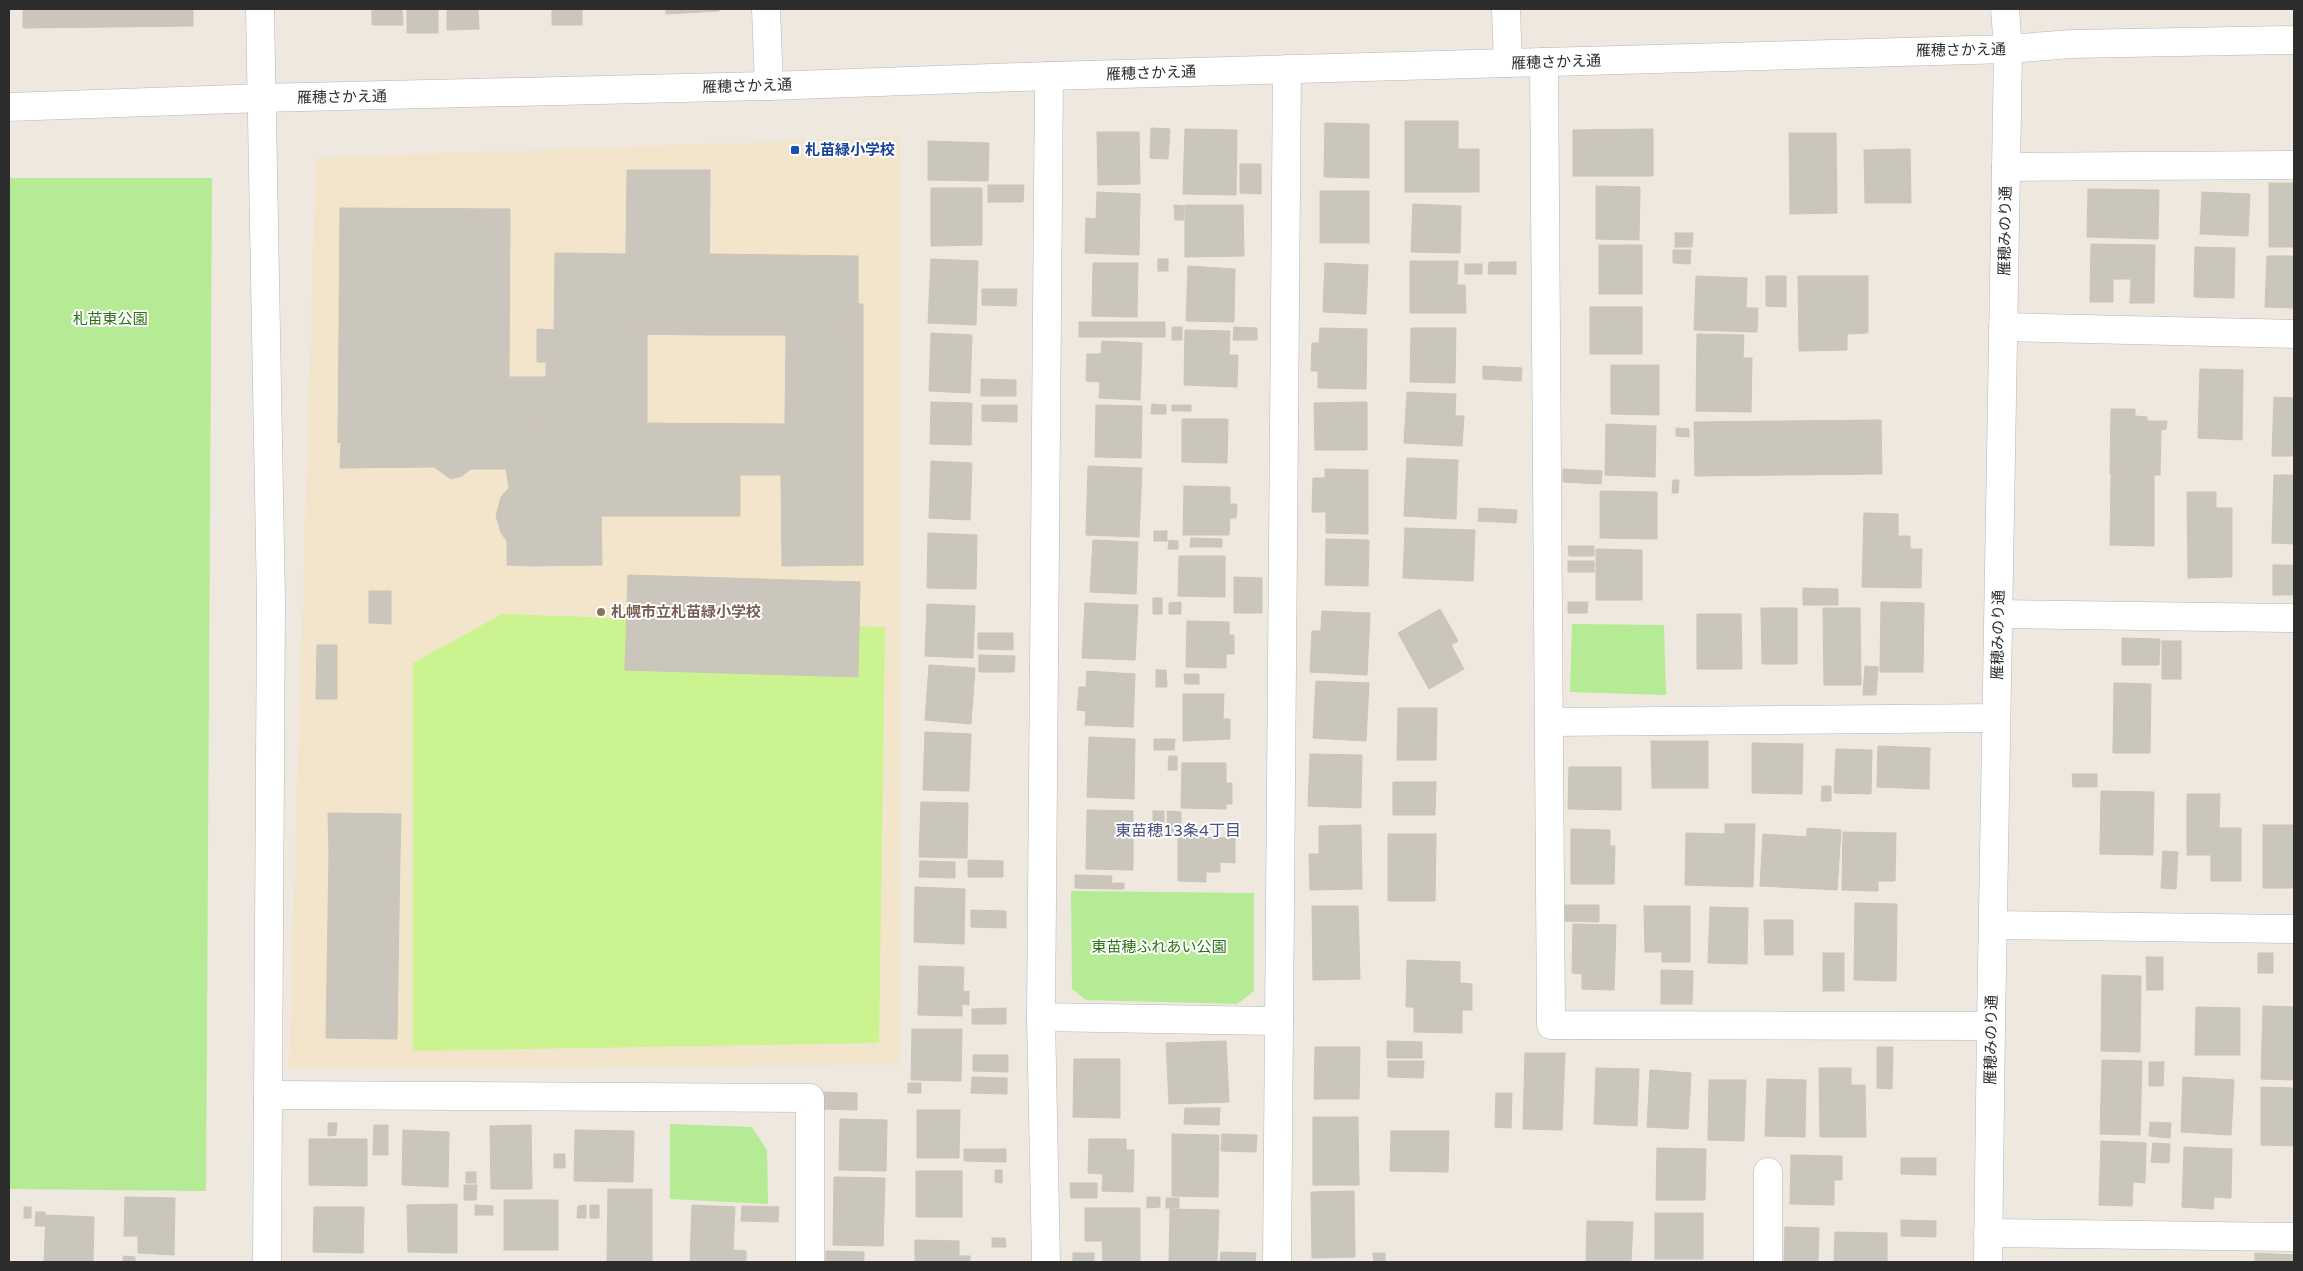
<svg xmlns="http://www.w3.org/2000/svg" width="2303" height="1271" font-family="'Varela Round','Noto Sans JP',sans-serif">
<rect width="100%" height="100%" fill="#efe8de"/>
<polygon fill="#f2e5cc" points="900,137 900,1065 289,1069 316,158"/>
<g fill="#b5eb95">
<polygon points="9,178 212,178 206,1191 9,1189"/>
<polygon points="1572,624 1664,625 1666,695 1570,692"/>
<polygon points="1071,891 1254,893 1254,991 1237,1004 1086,1000 1072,989"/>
<polygon points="670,1124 752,1127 767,1150 768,1204 670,1199"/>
</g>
<polygon fill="#cbf390" points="502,614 885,627 879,1043 413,1051 413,663"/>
<g fill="#cbc6bc" stroke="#cbc4b7">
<polygon points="23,9 226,9 193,9 193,26 23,28"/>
<polygon points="372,9 402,9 403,25 372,25"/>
<rect x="407" y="9" width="31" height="24"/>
<polygon points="447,9 478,9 479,29 447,30"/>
<rect x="552" y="9" width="30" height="16"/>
<polygon points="666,9 719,9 719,11 666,14"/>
<polygon points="1405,121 1458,121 1458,149 1479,149 1479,192 1405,192"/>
<polygon points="1325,123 1369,124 1369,178 1324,177"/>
<polygon points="1151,128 1170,129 1168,159 1150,158"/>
<polygon points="1185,129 1237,130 1236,195 1183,194"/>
<polygon points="1653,129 1653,176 1573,176 1573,130"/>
<polygon points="1097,132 1139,132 1140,184 1098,185"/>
<polygon points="1789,133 1836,133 1837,213 1790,214"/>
<polygon points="928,141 989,143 988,181 928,180"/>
<polygon points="1910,149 1911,203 1865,203 1864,150"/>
<polygon points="1240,164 1261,164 1261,194 1240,193"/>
<polygon points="627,170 710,170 709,335 625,334"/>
<rect x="2269" y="183" width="25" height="64"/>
<polygon points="988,185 1024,185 1023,202 988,202"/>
<polygon points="1596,186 1640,187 1639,240 1596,239"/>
<polygon points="931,188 982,188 982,245 931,246"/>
<polygon points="2088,189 2159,190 2158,239 2087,237"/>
<rect x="1320" y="191" width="49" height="52"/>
<polygon points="1097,192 1140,194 1139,255 1085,253 1086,218 1096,219"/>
<polygon points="2202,192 2250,194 2248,236 2200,234"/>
<polygon points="1413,204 1461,206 1460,253 1411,252"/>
<polygon points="1174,205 1184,206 1184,220 1175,220"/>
<polygon points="1185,205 1243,205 1244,256 1185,257"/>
<polygon points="340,208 510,209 509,377 546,377 546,362 537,362 537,329 554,330 553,422 531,423 532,453 526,470 521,495 530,527 530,566 507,565 507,541 501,533 496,516 501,497 509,488 506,469 471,469 462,476 451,479 434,467 340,468 341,442 338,443"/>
<polygon points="1675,233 1693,233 1692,247 1675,247"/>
<polygon points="2091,244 2155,245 2154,303 2130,303 2131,279 2113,279 2113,302 2090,302"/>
<rect x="1599" y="245" width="43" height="49"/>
<polygon points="2195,247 2235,248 2234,298 2194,297"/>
<polygon points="1673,250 1691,250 1690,264 1673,263"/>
<polygon points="555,253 626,254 624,423 785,424 786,335 709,335 710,254 858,256 858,304 846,304 846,313 836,323 835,334 863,334 863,565 782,566 781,475 740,475 740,516 601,516 602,565 530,566 530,527 521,495 526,470 532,453 531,423 553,422"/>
<polygon points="2267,256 2294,256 2294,308 2265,307"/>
<polygon points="931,259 978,261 976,325 928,323"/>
<rect x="1158" y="259" width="10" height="12"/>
<polygon points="1410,261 1458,261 1457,285 1465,285 1466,313 1410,313"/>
<polygon points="1489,262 1516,262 1516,274 1488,274"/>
<polygon points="1093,263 1138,263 1137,317 1092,316"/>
<polygon points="1325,263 1368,265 1366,314 1323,312"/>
<rect x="1465" y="264" width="17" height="10"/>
<polygon points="1188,266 1235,269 1234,322 1186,321"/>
<polygon points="1696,276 1747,278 1746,308 1758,308 1757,332 1694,330"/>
<polygon points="1766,276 1786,276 1786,307 1766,306"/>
<polygon points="1798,276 1868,276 1868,333 1847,334 1847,350 1799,351"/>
<polygon points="982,289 1017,289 1016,306 982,305"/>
<polygon points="846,304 863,304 863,334 835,334 836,323 846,313"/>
<rect x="1590" y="307" width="52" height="47"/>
<rect x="1079" y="322" width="86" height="15"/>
<rect x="1172" y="327" width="10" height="13"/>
<polygon points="1234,327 1257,328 1257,340 1233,340"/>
<polygon points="1320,328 1367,329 1366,389 1318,388 1318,371 1311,371 1312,343 1319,343"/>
<polygon points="1411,328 1456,328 1455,383 1410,382"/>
<polygon points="1185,330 1230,331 1229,355 1238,355 1237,387 1184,385"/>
<polygon points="931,333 972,335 970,393 929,391"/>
<polygon points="625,334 647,334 647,423 624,423"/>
<polygon points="1697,334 1744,335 1743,358 1752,358 1751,412 1696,411"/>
<polygon points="1102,341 1142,343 1140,400 1099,398 1100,382 1086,381 1087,354 1101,354"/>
<polygon points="1611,365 1659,365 1659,415 1611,414"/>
<polygon points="1483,366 1522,368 1521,381 1483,379"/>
<polygon points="2200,369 2243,370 2242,440 2198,438"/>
<polygon points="981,379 1016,380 1016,396 981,396"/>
<polygon points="1407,392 1456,394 1455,416 1464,416 1462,446 1404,443"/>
<polygon points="2274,397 2294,398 2294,456 2272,456"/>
<polygon points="931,402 972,403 971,445 930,444"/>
<polygon points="1367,402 1367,450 1315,450 1314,403"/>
<polygon points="1152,404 1166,405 1166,414 1151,414"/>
<polygon points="982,405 1017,405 1017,422 982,421"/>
<polygon points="1096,405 1142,406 1141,458 1095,457"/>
<rect x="1172" y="405" width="19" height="6"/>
<polygon points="2111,409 2135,409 2135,416 2147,417 2147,421 2167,421 2166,429 2161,430 2160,475 2110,474"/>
<polygon points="1182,419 1228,419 1227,463 1182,462"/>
<polygon points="1881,420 1882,474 1695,476 1694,422"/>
<polygon points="1606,424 1656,426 1655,477 1605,475"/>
<polygon points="1676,428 1689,429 1689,437 1676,436"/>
<polygon points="1407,458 1458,460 1456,519 1404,516"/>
<polygon points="931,461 972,463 970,520 929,518"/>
<polygon points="1088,466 1142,468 1139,537 1086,535"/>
<polygon points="1325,469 1368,470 1368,534 1326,533 1326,512 1312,512 1313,478 1325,478"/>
<polygon points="1563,469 1602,471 1601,484 1563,482"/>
<polygon points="2111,475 2154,475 2154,546 2110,545"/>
<polygon points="2274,475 2294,475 2294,544 2272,543"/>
<polygon points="1673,480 1679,480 1678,493 1672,493"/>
<polygon points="1184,486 1230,487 1230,504 1237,504 1236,518 1230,518 1229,535 1183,535"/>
<polygon points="1600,491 1657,492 1657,539 1600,538"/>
<polygon points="2187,492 2216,492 2216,508 2232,508 2232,577 2188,578"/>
<polygon points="1479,508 1517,510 1516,523 1478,521"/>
<polygon points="1864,513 1898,514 1898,536 1910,536 1910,549 1922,549 1921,588 1862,587"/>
<polygon points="1405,528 1475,530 1473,581 1403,578"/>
<rect x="1154" y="531" width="13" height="10"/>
<polygon points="928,533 977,535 976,589 927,588"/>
<polygon points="1191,538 1222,539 1222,547 1190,547"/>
<polygon points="1326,539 1369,540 1368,586 1325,585"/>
<polygon points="1093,540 1138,542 1136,594 1090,592"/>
<polygon points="1169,540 1178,541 1178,549 1168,549"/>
<polygon points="1568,546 1594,546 1594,556 1569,556"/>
<polygon points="1596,549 1642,550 1642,600 1596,600"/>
<polygon points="1179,556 1225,556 1225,597 1178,596"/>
<rect x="1568" y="561" width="26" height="11"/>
<rect x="2273" y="565" width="21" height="30"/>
<polygon points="628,575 860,582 858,677 625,670"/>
<polygon points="1234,577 1262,578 1262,613 1234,613"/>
<polygon points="1803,588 1838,589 1838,605 1803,605"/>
<polygon points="369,591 391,591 391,624 369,623"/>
<rect x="1153" y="598" width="9" height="16"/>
<polygon points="1181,602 1181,614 1169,614 1169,603"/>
<polygon points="1568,602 1588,602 1587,613 1568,613"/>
<polygon points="1881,602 1924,603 1923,672 1880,672"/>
<polygon points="1085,603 1138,605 1135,660 1082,658"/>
<polygon points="927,604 975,606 973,658 925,656"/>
<polygon points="1761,608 1797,608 1797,664 1762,664"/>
<polygon points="1823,608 1860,608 1861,685 1824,685"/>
<polygon points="1440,609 1458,641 1451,645 1464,669 1429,689 1398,633"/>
<polygon points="1322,611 1370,613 1367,675 1310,672 1312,631 1321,631"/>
<polygon points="1697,614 1741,614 1742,669 1697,669"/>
<polygon points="1187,621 1229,622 1229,635 1234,635 1234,654 1226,654 1226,668 1186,667"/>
<polygon points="978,633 1013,633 1013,650 978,649"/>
<polygon points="2122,638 2160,639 2159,665 2122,665"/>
<rect x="2162" y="641" width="19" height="38"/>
<polygon points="317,645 337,645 337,699 316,699"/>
<polygon points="979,655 1015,656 1014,672 979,672"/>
<polygon points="929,665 975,668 971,724 925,720"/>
<polygon points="1865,666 1878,667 1876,695 1863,695"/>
<polygon points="1156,670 1166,670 1167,687 1156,687"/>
<polygon points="1087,671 1135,674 1133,727 1085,725 1086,711 1077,710 1079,687 1086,687"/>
<polygon points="1184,674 1199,674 1199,684 1185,684"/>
<polygon points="1316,681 1369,683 1366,741 1313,738"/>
<polygon points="2114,683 2151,684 2150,753 2113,753"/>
<polygon points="1183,694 1224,694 1223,719 1230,719 1230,739 1183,741"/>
<polygon points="1398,708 1437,708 1436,760 1397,760"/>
<polygon points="925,732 971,734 969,791 923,790"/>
<polygon points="1089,737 1135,739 1134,799 1087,797"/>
<polygon points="1154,739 1175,739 1174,750 1154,750"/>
<polygon points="1651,741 1708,741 1708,788 1652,788"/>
<polygon points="1752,743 1803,744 1802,794 1752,793"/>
<polygon points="1878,746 1930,748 1929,789 1877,787"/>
<polygon points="1836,749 1872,750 1871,794 1834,793"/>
<polygon points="1310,754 1362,755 1361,808 1308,806"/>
<polygon points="1169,756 1177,756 1177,770 1168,770"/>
<polygon points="1182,763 1226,763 1226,783 1232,783 1232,804 1226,804 1226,809 1181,808"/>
<polygon points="1569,767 1621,767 1621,810 1568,809"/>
<polygon points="2072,774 2097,774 2097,787 2073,787"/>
<polygon points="1393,782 1436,782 1435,815 1393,815"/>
<polygon points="1822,786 1831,786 1831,801 1821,801"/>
<polygon points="2101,791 2154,792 2153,855 2100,854"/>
<polygon points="2187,794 2220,794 2219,828 2241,828 2241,881 2211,881 2211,855 2187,855"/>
<polygon points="921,802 968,803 967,858 919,857"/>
<polygon points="1087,810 1133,811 1133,870 1086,869"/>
<rect x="1153" y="811" width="11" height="11"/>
<polygon points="1167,811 1181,812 1181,834 1168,834"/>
<polygon points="328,813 401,814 400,855 329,855"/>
<polygon points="1725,824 1755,824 1753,887 1685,885 1686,833 1725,834"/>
<polygon points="1361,825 1362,889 1310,890 1309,854 1319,854 1319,826"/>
<rect x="2263" y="825" width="31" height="63"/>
<polygon points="1807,828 1841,830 1837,890 1760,886 1763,834 1807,837"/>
<polygon points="1571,829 1610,830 1610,846 1615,846 1614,884 1571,884"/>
<polygon points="1843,832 1896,833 1895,881 1878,881 1878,891 1842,890"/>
<polygon points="1388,834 1436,834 1435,901 1388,901"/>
<polygon points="1178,837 1235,838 1235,863 1220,862 1220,872 1206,872 1206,882 1178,881"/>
<polygon points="2163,851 2178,852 2176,889 2161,888"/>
<polygon points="329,855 400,855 397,1039 326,1038"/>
<polygon points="968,860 1003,861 1003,877 968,877"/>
<polygon points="920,861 955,862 955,878 919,877"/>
<polygon points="1075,875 1112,876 1111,889 1075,888"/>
<polygon points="1113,883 1124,883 1124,889 1112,889"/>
<polygon points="915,887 965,889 964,944 914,942"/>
<polygon points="1855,903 1897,904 1896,981 1854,980"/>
<polygon points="1564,905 1599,905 1599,922 1563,921"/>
<polygon points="1312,906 1358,906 1360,979 1313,980"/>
<polygon points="1644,906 1690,906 1690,962 1662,962 1662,952 1645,952"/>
<polygon points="1710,907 1748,908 1747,964 1708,963"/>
<polygon points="971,910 1006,911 1006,928 971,927"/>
<polygon points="1764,920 1793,920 1793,955 1765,955"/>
<polygon points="1573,924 1616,925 1614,990 1582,989 1582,974 1572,973"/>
<rect x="1823" y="953" width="21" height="38"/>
<rect x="2258" y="953" width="15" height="20"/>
<polygon points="2146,957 2163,957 2163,990 2147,990"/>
<polygon points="1407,960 1460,962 1460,983 1472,984 1472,1010 1462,1010 1462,1033 1414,1032 1414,1007 1406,1007"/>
<polygon points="919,966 964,967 963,992 969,991 969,1005 962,1004 962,1016 918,1015"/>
<polygon points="1661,970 1693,971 1692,1004 1661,1004"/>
<polygon points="2102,975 2141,976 2140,1052 2101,1051"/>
<polygon points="2263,1006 2294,1007 2294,1080 2261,1079"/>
<polygon points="2196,1007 2240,1008 2240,1055 2195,1055"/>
<polygon points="1006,1008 1006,1024 972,1024 972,1009"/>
<polygon points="912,1029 962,1029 961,1081 911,1080"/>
<polygon points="1226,1041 1229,1102 1169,1104 1166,1043"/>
<polygon points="1387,1041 1422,1042 1422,1058 1387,1058"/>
<polygon points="1315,1047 1360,1047 1359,1099 1314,1099"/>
<polygon points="1877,1047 1893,1047 1892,1089 1877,1088"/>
<polygon points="1525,1053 1565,1053 1562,1130 1523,1129"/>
<polygon points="973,1055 1008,1055 1008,1072 973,1071"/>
<polygon points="1074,1059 1120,1059 1120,1118 1073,1117"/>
<polygon points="2102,1060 2142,1061 2140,1135 2100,1134"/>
<polygon points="1388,1061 1424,1061 1423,1078 1388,1077"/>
<polygon points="2149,1062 2164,1062 2163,1086 2149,1086"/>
<polygon points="1596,1068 1639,1069 1637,1126 1594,1124"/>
<polygon points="1819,1068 1851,1068 1851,1085 1865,1085 1866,1137 1820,1137"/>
<polygon points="1650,1070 1691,1073 1688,1129 1647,1127"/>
<polygon points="972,1077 1007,1078 1007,1094 971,1093"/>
<polygon points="2183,1077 2234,1080 2231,1135 2181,1132"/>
<polygon points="1767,1079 1806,1080 1805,1137 1765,1136"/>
<polygon points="1709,1080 1746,1080 1744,1141 1708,1140"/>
<rect x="908" y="1083" width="13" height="10"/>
<polygon points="2261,1087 2294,1088 2294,1146 2261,1145"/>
<polygon points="822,1092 857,1093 857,1110 822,1109"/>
<polygon points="1496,1093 1512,1093 1511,1128 1495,1127"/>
<polygon points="1185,1108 1220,1108 1219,1125 1184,1124"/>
<polygon points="917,1110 960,1110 959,1158 917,1158"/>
<polygon points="1313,1117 1358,1117 1359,1185 1313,1185"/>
<polygon points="840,1119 887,1120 886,1171 839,1170"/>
<polygon points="2150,1122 2171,1123 2170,1138 2149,1136"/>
<polygon points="328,1123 337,1123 336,1135 328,1136"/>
<polygon points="374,1125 388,1125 388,1155 373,1155"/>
<polygon points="531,1125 532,1189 491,1189 490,1126"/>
<polygon points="403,1130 449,1132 448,1187 402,1185"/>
<polygon points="575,1130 634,1131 633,1182 574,1181"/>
<polygon points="1391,1131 1449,1131 1448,1172 1390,1171"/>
<polygon points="1172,1134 1219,1135 1218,1197 1172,1196"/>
<polygon points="1222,1134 1257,1135 1256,1152 1221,1151"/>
<polygon points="309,1139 367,1139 367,1186 309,1185"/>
<polygon points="1089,1139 1126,1139 1126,1150 1134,1150 1133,1192 1102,1191 1103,1174 1088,1173"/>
<polygon points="2101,1141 2146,1143 2145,1183 2133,1182 2132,1206 2099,1205"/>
<polygon points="2153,1143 2170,1144 2169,1163 2151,1162"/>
<polygon points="2184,1147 2232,1149 2231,1198 2214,1197 2213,1209 2182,1207"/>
<polygon points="1657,1148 1706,1149 1705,1200 1656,1200"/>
<polygon points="964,1149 1006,1149 1006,1162 964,1161"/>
<rect x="554" y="1154" width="11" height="14"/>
<polygon points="1791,1155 1842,1156 1842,1180 1834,1180 1834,1205 1790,1204"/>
<polygon points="1901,1158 1936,1158 1936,1175 1901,1174"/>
<polygon points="995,1170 1002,1170 1002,1183 995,1182"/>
<rect x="916" y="1171" width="46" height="46"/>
<rect x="466" y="1172" width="10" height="11"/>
<polygon points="834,1177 885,1178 883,1246 833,1245"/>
<polygon points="1070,1183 1097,1183 1097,1198 1071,1198"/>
<polygon points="464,1185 477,1185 476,1200 464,1200"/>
<polygon points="608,1189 652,1189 652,1262 607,1262"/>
<polygon points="1354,1191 1355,1257 1312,1258 1311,1192"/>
<polygon points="125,1197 175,1198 174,1255 138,1253 138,1236 124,1236"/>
<polygon points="1147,1197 1160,1197 1160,1207 1147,1208"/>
<rect x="1166" y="1198" width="13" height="10"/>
<rect x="504" y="1200" width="54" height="50"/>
<polygon points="457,1204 457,1253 408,1252 407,1205"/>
<polygon points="475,1205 493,1206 493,1215 475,1215"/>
<polygon points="586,1205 586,1218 577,1218 578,1206"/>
<rect x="590" y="1205" width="9" height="13"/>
<polygon points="692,1205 735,1207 733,1250 746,1251 746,1262 690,1262"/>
<polygon points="742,1206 779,1207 778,1222 741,1221"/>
<rect x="24" y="1207" width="7" height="11"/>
<polygon points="314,1207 364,1207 363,1253 313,1252"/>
<polygon points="1085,1208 1140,1208 1140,1262 1103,1262 1102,1241 1085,1241"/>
<polygon points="1170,1209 1219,1210 1217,1262 1169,1262"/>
<polygon points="36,1212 45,1212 45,1226 35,1226"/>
<rect x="1655" y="1213" width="48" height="46"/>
<polygon points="46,1215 94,1217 93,1262 44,1262"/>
<polygon points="1901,1220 1936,1221 1936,1237 1901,1236"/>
<polygon points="1587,1221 1633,1222 1631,1262 1586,1262"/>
<polygon points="1785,1227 1819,1228 1818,1262 1784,1262"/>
<polygon points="1835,1232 1887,1233 1887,1262 1834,1262"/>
<polygon points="992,1238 1005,1238 1006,1247 992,1247"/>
<polygon points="915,1240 959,1241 959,1256 970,1256 970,1262 915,1262"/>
<polygon points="826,1251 864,1252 864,1262 826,1262"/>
<polygon points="1221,1252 1256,1253 1255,1262 1220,1262"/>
<rect x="1073" y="1253" width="21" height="9"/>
<polygon points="1373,1253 1385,1253 1385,1262 1374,1262"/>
<polygon points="2255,1253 2294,1255 2294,1262 2255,1262"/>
<polygon points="123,1256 135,1257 135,1262 123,1262"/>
</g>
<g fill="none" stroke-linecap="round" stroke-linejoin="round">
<g stroke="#b2b5c2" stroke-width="29">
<g id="minor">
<polyline points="260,9 271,601 267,1262"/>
<polyline points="766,9 769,86"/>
<polyline points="1506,9 1508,63"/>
<polyline points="1544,62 1551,1025 1991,1026"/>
<polyline points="2006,167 2294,165"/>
<polyline points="2003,327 2294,334"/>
<polyline points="1999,614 2294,618"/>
<polyline points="1550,722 1996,718"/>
<polyline points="1993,925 2294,929"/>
<polyline points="1041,1017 1279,1021"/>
<polyline points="269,1095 810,1098 810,1262"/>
<polyline points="1988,1233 2294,1237"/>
<polyline points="1046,1262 1041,1017 1049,76"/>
<polyline points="1277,1262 1287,69"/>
<polyline points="1768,1262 1768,1172"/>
</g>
</g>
<g stroke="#b2b5c2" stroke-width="29">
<g id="tertiary">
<polyline points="9,107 261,98 769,86 1049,76 2008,49 2071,44 2294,40"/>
<polyline points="1988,1262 1991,1026 2007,112 2008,49 2005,9"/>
</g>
</g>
<use href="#minor" stroke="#fff" stroke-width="28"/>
<use href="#tertiary" stroke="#fff" stroke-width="28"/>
</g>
<rect fill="#1a4fb4" stroke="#fff" stroke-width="2" x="790" y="145" width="10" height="10" rx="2.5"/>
<circle fill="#8d6e63" stroke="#fff" stroke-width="2" cx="601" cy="612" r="5"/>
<g text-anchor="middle" stroke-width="4" stroke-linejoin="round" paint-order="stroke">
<g font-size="15" fill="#2d2d2d" stroke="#fff">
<text transform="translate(1961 50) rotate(-1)" y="5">雁穂さかえ通</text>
<text transform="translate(1556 62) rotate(-2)" y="5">雁穂さかえ通</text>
<text transform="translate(1151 73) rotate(-2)" y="5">雁穂さかえ通</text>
<text transform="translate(747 86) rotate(-2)" y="5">雁穂さかえ通</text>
<text transform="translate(342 97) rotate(-1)" y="5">雁穂さかえ通</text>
<text transform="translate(2005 231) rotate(-89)" y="5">雁穂みのり通</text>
<text transform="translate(1998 635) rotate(-89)" y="5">雁穂みのり通</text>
<text transform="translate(1991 1040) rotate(-89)" y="5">雁穂みのり通</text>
</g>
<g font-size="15" font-weight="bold" fill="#164399" stroke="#fff" text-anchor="start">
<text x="805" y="155">札苗緑小学校</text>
</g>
<g font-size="15" fill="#297313" stroke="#fff">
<text x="110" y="324">札苗東公園</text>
<text x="1159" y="952">東苗穂ふれあい公園</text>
</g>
<g font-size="15" font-weight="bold" fill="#785e54" stroke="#fff" text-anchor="start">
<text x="611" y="617">札幌市立札苗緑小学校</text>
</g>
<g font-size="16" fill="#475383" stroke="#fff">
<text x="1178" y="836">東苗穂13条4丁目</text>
</g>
</g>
<rect width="2303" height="1271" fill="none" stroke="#2d2d2d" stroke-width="20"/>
</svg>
